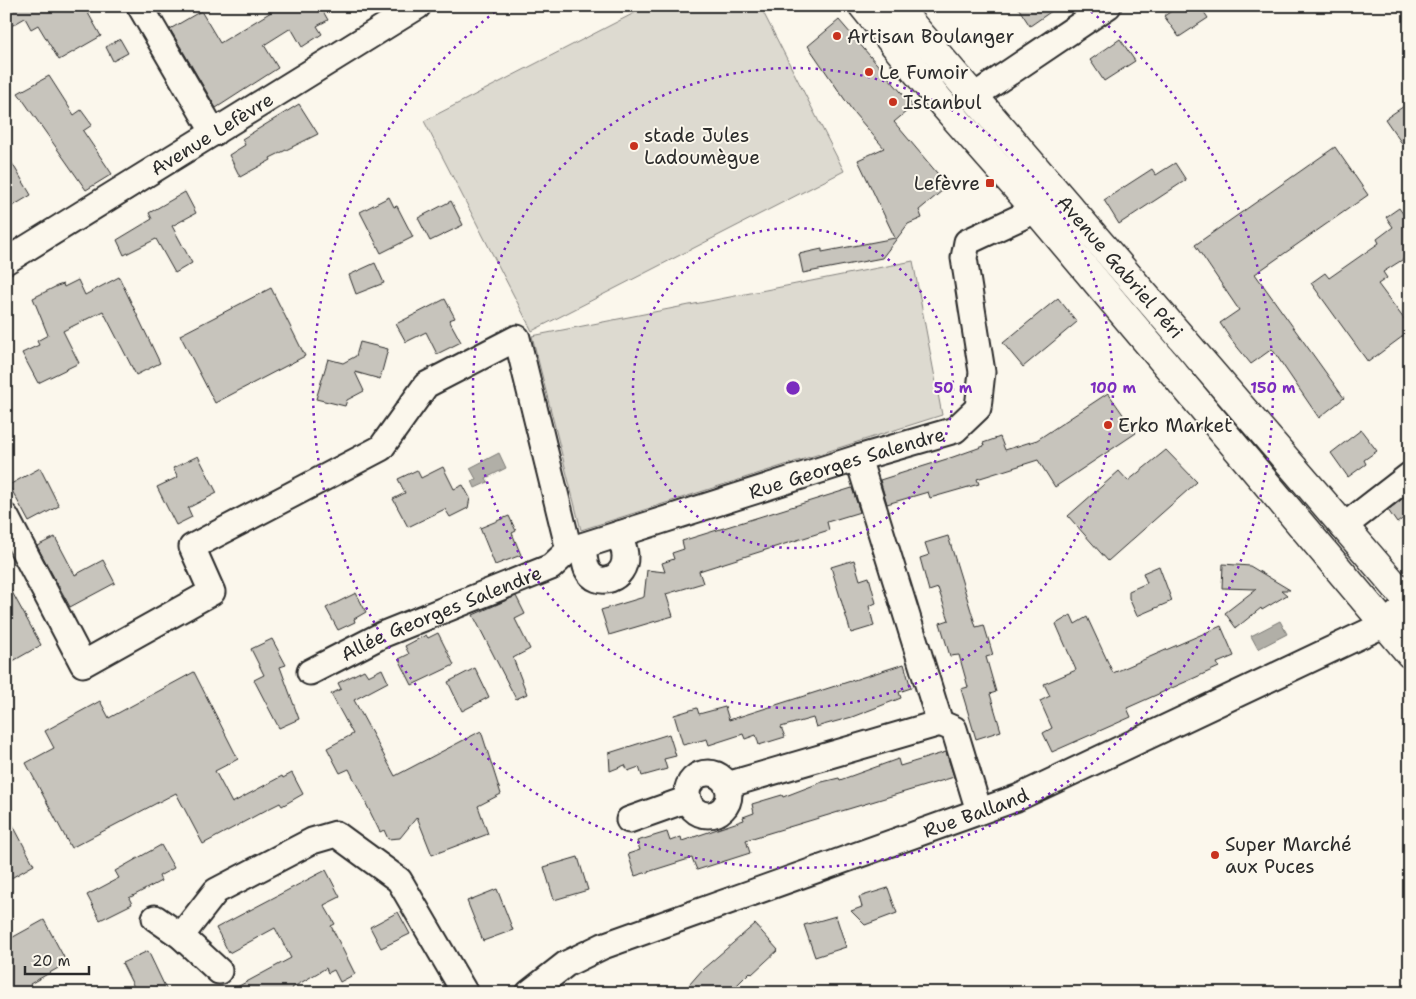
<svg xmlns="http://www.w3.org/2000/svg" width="1416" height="999" font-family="'Shantell Sans',sans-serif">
<rect width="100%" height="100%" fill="#fbf7ec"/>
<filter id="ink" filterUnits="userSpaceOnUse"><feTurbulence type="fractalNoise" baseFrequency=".02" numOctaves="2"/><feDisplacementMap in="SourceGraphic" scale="10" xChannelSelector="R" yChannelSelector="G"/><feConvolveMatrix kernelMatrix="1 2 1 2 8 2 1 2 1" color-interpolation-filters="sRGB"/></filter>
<g filter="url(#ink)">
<g fill="#dddad0" stroke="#84827e">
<polygon points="648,6 760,6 844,171 532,331 424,121"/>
<polygon points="913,261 942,415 581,530 532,336"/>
</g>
<g fill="#b1afa7" stroke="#7b7a75">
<polygon points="499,453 506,468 486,478 488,482 475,488 472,481 476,479 470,468"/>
<polygon points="1280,621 1287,634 1258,649 1251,636"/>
</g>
<g fill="#c7c4bc" stroke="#2b2b2b">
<polygon points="6,6 84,6 101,36 59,60 38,25 31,29 25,18 6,29"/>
<polygon points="267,6 320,6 328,20 317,26 322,34 302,47 291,28 264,45 278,68 216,108 170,29 201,11 220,43 271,12"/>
<polygon points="1017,6 1059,6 1030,26"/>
<polygon points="1179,6 1200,6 1208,18 1179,37 1164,16"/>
<polygon points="839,20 913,106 894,122 948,186 919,210 922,218 908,224 882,258 803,273 799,254 822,249 822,252 895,238 858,160 884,148 854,113 808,46"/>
<polygon points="120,39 128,53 113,61 106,47"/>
<polygon points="1120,39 1135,61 1104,81 1090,60"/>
<polygon points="49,76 74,115 81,110 92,125 83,131 112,174 86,190 18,93"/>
<polygon points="1410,102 1410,155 1385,119"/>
<polygon points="299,104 318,134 270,158 271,160 240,177 229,155 245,145 242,139"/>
<polygon points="1335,147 1368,195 1255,274 1344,398 1319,418 1272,349 1251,364 1230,338 1220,323 1239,310 1195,245"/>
<polygon points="6,153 31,195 6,210"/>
<polygon points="1175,163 1186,180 1119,224 1104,200 1152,169 1156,175"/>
<polygon points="185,192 196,213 172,226 192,263 175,273 156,239 124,255 117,240 152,219 149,213"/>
<polygon points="389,197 394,207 397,206 413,237 381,253 360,212"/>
<polygon points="451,201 463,225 430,241 418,218"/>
<polygon points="1399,208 1406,218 1410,215 1410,255 1383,272 1387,278 1378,284 1410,327 1410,331 1368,362 1311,283 1325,273 1329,278 1379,243 1377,239 1393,227 1386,217"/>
<polygon points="375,263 384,283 356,294 349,275"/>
<polygon points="119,277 160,363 136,375 103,311 63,331 79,363 38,383 22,353 39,345 37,341 48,335 33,298 57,286 63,284 64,287 78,280 85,295"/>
<polygon points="271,288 305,356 215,403 180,335"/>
<polygon points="1058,298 1077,322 1023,367 1003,343"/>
<polygon points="445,299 455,318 449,320 461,342 437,354 426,332 406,342 396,324"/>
<polygon points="360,342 388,349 380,379 355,372 364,391 347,400 345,406 316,399 328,359 343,363 356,356"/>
<polygon points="1108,393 1136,433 1055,487 1038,460 977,479 979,484 930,498 928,492 887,504 880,480 953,457 984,446 983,443 1000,437 1005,450 1037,440"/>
<polygon points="1361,430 1377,451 1364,460 1366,464 1348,477 1331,453"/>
<polygon points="1166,450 1197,482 1108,561 1068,516 1119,471 1128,481"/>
<polygon points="198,456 217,493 188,508 192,517 176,525 157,487 178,477 173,468"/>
<polygon points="443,467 454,489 463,485 470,498 468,508 450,517 445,509 408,527 393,499 405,493 398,479 417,470 421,478"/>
<polygon points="40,468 59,506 29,522 9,485"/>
<polygon points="852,488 860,512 827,522 829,530 699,571 703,583 666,594 673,616 609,635 601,610 644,597 647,570 665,572 662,563 674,559 672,553 684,549 682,541"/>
<polygon points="1410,493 1410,513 1397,523 1388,510"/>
<polygon points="509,516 516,531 512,533 521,555 495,565 480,528"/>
<polygon points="948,536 976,627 984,625 993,655 986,657 996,692 990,694 1001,731 976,739 961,689 968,687 959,655 950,656 940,623 949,620 938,588 929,591 920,558 929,555 925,543"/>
<polygon points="55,537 75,575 103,560 115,583 70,607 37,546"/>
<polygon points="854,560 860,580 869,577 876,603 869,606 874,626 851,633 831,567"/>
<polygon points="1223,564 1250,566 1290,590 1281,590 1287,595 1262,610 1261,608 1236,628 1225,613 1256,589 1222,588"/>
<polygon points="1159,566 1172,601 1137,616 1129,598 1129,591 1147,583 1143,573"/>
<polygon points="6,581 41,645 6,665"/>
<polygon points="356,593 366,612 354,619 355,622 338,630 326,608"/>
<polygon points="516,596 525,614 515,619 530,649 513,658 527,694 516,699 473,615"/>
<polygon points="1071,615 1075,624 1087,617 1113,673 1221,626 1234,656 1217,663 1219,667 1127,708 1131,717 1052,752 1043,733 1052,728 1040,701 1050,696 1044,684 1076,670 1056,624"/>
<polygon points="438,633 454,665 412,685 399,659 409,654 405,646 426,635 428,638"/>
<polygon points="272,639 286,665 280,667 299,719 279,728 254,680 264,675 251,649"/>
<polygon points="904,664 911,688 899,692 901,698 852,717 816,727 813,718 781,727 785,737 759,745 756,735 745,739 743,734 709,745 707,739 683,745 674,715 697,708 699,714 725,707 729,720"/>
<polygon points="475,668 489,697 462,711 448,682"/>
<polygon points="382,669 388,682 354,700 395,776 481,731 501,794 478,806 488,834 432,855 417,817 400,838 388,839 384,830 380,832 349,769 340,773 327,748 353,734 331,694 341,689 338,683 364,670 368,676"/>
<polygon points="194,672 238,759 215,771 232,803 282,776 283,778 292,773 303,794 282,806 280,803 268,809 203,844 176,793 71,848 26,763 54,748 45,731 100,701 109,718"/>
<polygon points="669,734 676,756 664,759 667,769 642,776 639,767 628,771 625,765 610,771 609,753"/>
<polygon points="946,752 954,777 746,840 750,853 697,870 692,858 635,876 628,854 640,850 637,841 667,832 670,841 681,837 682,841 744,820 743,817 754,813 752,804 782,795 783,797 822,782 839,778 840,780 898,759 900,766"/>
<polygon points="6,812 34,865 6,881"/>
<polygon points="161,845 174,868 159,876 161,881 129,898 132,904 100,920 87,895 119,878 115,871"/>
<polygon points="578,857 588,890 554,900 544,867"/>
<polygon points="326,870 340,897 324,905 335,924 331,926 355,974 340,982 334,970 328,973 326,968 292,988 295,993 226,993 291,958 275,928 229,953 216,928"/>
<polygon points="888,888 897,913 865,925 851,911 862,907 859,897"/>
<polygon points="497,889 513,930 483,941 467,901"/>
<polygon points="398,912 410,934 381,948 370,927"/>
<polygon points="836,916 846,947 815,957 804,925"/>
<polygon points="44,920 67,963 30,984 35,993 6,993 6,941"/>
<polygon points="755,924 778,950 752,974 750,972 729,993 682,993 703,969"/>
<polygon points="148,951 168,993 137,993 122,963"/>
</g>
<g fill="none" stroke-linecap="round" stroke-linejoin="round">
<g stroke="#2b2b2b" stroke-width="29">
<g id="minor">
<polyline points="140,6 214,133"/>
<polyline points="973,97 1108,6"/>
<path id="s1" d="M 6,261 L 418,6"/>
<polyline points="6,517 83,664 212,592 192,547 381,448 426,385 517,338 569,550"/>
<polyline points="1343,527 1410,475"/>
<path d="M 583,546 C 584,553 584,562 587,569 C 597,590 626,579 625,556 C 625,549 621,541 619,534"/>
<path id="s2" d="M 310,672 L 384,634 L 551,567 L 569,550 L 858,458 L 955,430 L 978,408 L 982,372 L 964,258 L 967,242 L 1036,210"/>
<polyline points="940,723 954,729 979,811"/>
<circle cx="708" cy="794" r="21"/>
<polyline points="727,785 940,723 858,458"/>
<polyline points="629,820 688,799"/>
<polyline points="155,918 181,936 219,971"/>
<polyline points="181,936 216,891 312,841 336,834 399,880 465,993"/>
<path id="s3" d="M 529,993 L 566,964 L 603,946 L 1017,798 L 1385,624 L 1410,603"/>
</g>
</g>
<g stroke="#2b2b2b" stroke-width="31">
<g id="major">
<polyline points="863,6 940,101 1036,210 1410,654"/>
<path id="s4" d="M 896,6 L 1410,603"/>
</g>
</g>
<use href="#minor" stroke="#fbf7ec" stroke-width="25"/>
<use href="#major" stroke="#fbf7ec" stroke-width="28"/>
</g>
</g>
<g fill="none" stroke="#7b2cbf" stroke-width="2.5" stroke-dasharray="2.5 5">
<circle cx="793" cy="388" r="160"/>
<circle cx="793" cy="388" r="320"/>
<path d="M1085 7A480 480 0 1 1 501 7"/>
</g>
<g fill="#c8321e" stroke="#fbf7ec" stroke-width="2">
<circle cx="837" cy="36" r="5"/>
<circle cx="869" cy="72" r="5"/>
<circle cx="893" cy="102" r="5"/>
<circle cx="634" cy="146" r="5"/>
<rect x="985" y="178" width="10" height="10" rx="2.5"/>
<circle cx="1108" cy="425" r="5"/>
<circle cx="1215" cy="855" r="5"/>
</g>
<g text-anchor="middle" stroke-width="4" stroke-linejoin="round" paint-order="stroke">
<g font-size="19" fill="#2b2b2b" stroke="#fbf7ec" text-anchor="start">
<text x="847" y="43">Artisan Boulanger</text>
<text x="879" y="79">Le Fumoir</text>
<text x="903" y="109">Istanbul</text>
<text x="644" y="142">stade Jules<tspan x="644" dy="22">Ladoumègue</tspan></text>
<text x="980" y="190" text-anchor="end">Lefèvre</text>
<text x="1118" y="432">Erko Market</text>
<text x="1225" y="851">Super Marché<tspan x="1225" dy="22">aux Puces</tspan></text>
</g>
<g font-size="19" fill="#2b2b2b" stroke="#fbf7ec">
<text dy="7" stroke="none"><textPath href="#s1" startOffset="242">Avenue Lefèvre</textPath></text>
<text dy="7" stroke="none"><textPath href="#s4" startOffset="344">Avenue Gabriel Péri</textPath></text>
<text dy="7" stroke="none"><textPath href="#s2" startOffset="579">Rue Georges Salendre</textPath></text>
<text dy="7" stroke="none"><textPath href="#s2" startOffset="144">Allée Georges Salendre</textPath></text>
<text dy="7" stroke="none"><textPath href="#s3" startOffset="484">Rue Balland</textPath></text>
</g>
</g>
<circle cx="793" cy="388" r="8" fill="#7b2cbf" stroke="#fbf7ec" stroke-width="2.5"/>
<g font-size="15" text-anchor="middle" font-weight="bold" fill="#7b2cbf" stroke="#fbf7ec" stroke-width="4" stroke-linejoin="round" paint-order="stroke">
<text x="953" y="393">50 m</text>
<text x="1113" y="393">100 m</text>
<text x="1273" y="393">150 m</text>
</g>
<rect width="1416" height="999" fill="none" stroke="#fbf7ec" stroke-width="25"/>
<rect x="12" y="12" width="1391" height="974" fill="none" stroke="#2b2b2b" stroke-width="2" filter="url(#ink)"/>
<path d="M25 966v8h64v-8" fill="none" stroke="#2b2b2b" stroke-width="2.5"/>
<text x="32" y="966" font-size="15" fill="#2b2b2b" stroke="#fbf7ec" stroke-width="4" paint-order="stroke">20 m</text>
</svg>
